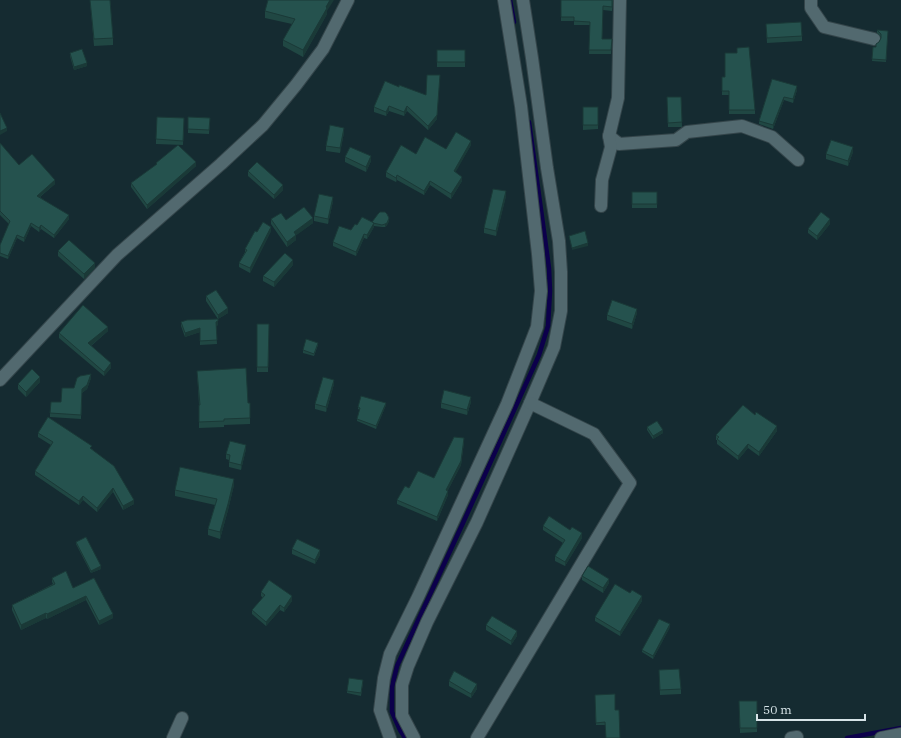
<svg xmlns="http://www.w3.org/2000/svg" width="901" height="738" font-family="'IBM Plex Serif',serif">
<rect width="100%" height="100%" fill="#152b31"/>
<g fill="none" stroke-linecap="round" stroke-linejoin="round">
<g stroke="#0c004b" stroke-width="4.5">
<polyline points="510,0 514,22"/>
<polyline points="405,738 400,730 392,712 392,687 397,666 463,523 539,355 548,326 550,291 549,268 529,122"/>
<polyline points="847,738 901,728"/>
</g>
<g stroke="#34454a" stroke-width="14">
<g id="minor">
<polyline points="811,0 811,8 824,27 874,39"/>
<polyline points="609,136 619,144 676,140 687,132 742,126 772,137 798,160"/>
<polyline points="601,206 602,180 611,147 609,136 618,98 620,0"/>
<polyline points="0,380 117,255 221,164 263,125 296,85 323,49 348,0"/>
<polyline points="173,738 182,718"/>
<polyline points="390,738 380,710 384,678 390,654 418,597 507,404 537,327 541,291 538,254 521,106 504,0"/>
<polyline points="414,738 402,715 402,685 408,666 427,622 477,522 530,403 554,347 561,311 561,272 559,241 547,168 532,58 523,0"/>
<polyline points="477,738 630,483 594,434 530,403"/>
<polyline points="791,738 797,737"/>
<polyline points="881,738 901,734"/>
</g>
</g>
<use href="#minor" stroke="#52696f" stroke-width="12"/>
</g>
<g fill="#204743">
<polygon points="90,0 110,0 113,38 113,45 94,46"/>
<polygon points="561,0 613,0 612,11 603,10 602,39 612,39 611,54 589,54 590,25 574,25 574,21 561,21"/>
<polygon points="265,11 327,11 327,14 303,57 283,46 283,40 292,24 265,18"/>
<polygon points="766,24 802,36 802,41 767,43"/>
<polygon points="877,30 888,31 886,62 872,61 873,47 876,47 881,38 881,37 877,33"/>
<rect x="437" y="50" width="28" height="17"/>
<polygon points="70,53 87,66 74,70 70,56"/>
<polygon points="722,77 755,110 755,114 729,114 729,95 722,95"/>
<polygon points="772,79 797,90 793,103 784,100 773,129 759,124 759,121"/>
<polygon points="385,81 437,119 428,130 407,111 404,116 389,111 386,116 374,112 374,107"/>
<polygon points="667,97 681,97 682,127 668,127"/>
<polygon points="583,107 598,107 598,129 583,130"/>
<polygon points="188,117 210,118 209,134 188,133"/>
<polygon points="184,118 183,145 156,144 156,139"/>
<polygon points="344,132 340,153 326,151 326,146"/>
<polygon points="0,143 19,165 55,184 40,197 69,219 54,238 41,229 39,232 31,226 24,242 17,238 8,259 0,256 0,245 9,224 0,215"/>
<polygon points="471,145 455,172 462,181 451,199 430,185 424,195 397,180 396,182 386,177 386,172 416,154"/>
<polygon points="853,152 848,166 826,159 826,154"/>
<polygon points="345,157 371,161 366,172 345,162"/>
<polygon points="156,163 196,166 147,209 131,187 131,183 156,165"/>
<polygon points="248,171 283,190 274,199 248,176"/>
<rect x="632" y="192" width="25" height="16"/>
<polygon points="506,196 496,236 484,233 484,228"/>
<polygon points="333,201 328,224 314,221 314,216"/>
<polygon points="271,219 286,220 313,223 296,235 296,240 287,247 271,224"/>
<polygon points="389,221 387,225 385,227 382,227 374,226 374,227 367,239 364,238 356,256 333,246 333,242 351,230 357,225 372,222"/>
<polygon points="830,224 817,240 808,233 808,229"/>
<polygon points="271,231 250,273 239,267 239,263 245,252 245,249"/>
<polygon points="58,251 95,268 84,279 58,256"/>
<polygon points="293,265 274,287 263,281 263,276"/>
<polygon points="206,296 228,313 218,319 206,301"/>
<polygon points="637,313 632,329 607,320 607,315"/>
<polygon points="181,322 218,325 216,326 217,344 200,345 200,332 185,337 181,326"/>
<polygon points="257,324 269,324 268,372 257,372"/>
<polygon points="108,331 91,346 111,368 104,376 59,338 59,333"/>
<polygon points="318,345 314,356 303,353 303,350"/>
<polygon points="197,371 248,403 250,403 250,424 224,425 224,427 199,428 199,405"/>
<polygon points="91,378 87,389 82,393 81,419 50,417 50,413 61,402 74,388"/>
<polygon points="40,382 26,397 18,389 18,384"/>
<polygon points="334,384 326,412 315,409 315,404"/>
<polygon points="471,402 467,415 441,408 441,403"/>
<polygon points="386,405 376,429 357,421 357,419 360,410 358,409 358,407"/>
<polygon points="755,415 777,431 759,456 748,448 738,460 717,444 717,440 716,440 716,435"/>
<polygon points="647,427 663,433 653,439 647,430"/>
<polygon points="38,433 92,449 134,504 123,510 113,492 97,512 83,500 79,505 35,475 35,471 51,445 38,437"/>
<polygon points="464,442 461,465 448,490 448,495 437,521 397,504 397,500 409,488 434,478"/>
<polygon points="246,449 241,470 229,467 229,460 226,459 226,454"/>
<polygon points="234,485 228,510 220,539 208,535 208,529 215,505 175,496 175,490"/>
<polygon points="543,526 570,530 582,538 565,566 555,561 555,556 563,543 543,530"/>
<polygon points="76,542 101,569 91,573 76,544"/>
<polygon points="292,549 320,555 315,564 292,554"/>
<polygon points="582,576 609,583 603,593 582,580"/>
<polygon points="52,578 73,588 94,578 113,618 99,625 86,600 47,619 46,618 21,630 12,610 12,605 53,584 52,582"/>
<polygon points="261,592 292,601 284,612 280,610 266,626 252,614 252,610 263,598 261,596"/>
<polygon points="630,593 642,601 620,636 595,621 595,617"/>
<polygon points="486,625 517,636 511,645 486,630"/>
<polygon points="670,627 653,659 642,652 642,650"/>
<polygon points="659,670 681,689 681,694 660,695"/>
<polygon points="449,681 477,689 471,698 449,686"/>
<polygon points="363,682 361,696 347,693 347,691"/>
<polygon points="595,695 615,710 605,725 596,725"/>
<polygon points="739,701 757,701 757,732 740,733"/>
</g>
<g fill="#1a3937">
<polygon points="330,0 334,0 327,11 327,14 303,57 303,50"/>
<polygon points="87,63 87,66 74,70 74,67"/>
<polygon points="440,80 437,119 428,130 428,126"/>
<polygon points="797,86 797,90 793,103 793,99"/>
<polygon points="784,97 784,100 773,129 773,125"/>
<polygon points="389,106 389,111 386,116 386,112"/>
<polygon points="407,106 407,111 404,116 404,112"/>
<polygon points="7,128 7,131 0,135 0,131"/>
<polygon points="344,128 344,132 340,153 340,148"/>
<polygon points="471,141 471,145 454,175 454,171"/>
<polygon points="853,147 853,152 848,166 848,161"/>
<polygon points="371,156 371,161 366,172 366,167"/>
<polygon points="196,162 196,166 147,209 147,205"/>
<polygon points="397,175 397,180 396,182 396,178"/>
<polygon points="462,177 462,181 451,199 451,194"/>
<polygon points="55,180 55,184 37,199 37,196"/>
<polygon points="430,181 430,185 424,195 424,191"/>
<polygon points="283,185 283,190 274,199 274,195"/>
<polygon points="506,191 506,196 496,236 496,231"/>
<polygon points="333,197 333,201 328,224 328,219"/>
<polygon points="69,215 69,219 54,238 54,235"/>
<polygon points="313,218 313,223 294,237 294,232"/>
<polygon points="389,218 389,221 387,225 385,227 385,224"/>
<polygon points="830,219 830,224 817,240 817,236"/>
<polygon points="31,223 31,226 24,242 24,238"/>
<polygon points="374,223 374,227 367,239 367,235"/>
<polygon points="41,225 41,229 39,232 39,228"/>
<polygon points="271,227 271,231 250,273 250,268"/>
<polygon points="364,234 364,238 356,256 356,252"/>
<polygon points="17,235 17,238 8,259 8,256"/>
<polygon points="296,235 296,240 287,247 287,242"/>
<polygon points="588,243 588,246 572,250 572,248"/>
<polygon points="293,260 293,265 274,287 274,282"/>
<polygon points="95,263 95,268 84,279 84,274"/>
<polygon points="228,308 228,313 218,319 218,315"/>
<polygon points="637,309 637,313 632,329 632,324"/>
<polygon points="218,321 218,325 216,326 216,322"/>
<polygon points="108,327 108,331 88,348 88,343"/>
<polygon points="200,328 200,332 185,337 185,333"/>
<polygon points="111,363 111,368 104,376 104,372"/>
<polygon points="91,374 91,378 87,389 82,393 81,419 82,389"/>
<polygon points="40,377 40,382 26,397 26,392"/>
<polygon points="334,380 334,384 326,412 326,407"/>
<polygon points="471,397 471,402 467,415 467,410"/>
<polygon points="386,403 386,405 376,429 376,426"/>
<polygon points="777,426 777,431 759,456 759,452"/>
<polygon points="663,430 663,433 653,439 653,436"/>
<polygon points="464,438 461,465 446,494 446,490"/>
<polygon points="748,444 748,448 738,460 738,456"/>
<polygon points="246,445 246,449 241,470 241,465"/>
<polygon points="234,479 234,485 228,510 220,539 220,532"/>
<polygon points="113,488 113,492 97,512 97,508"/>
<polygon points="448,491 448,495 437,521 437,517"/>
<polygon points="83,496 83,500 79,505 79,501"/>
<polygon points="134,500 134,504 123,510 123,506"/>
<polygon points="582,533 582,538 565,566 565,562"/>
<polygon points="320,550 320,555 315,564 315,560"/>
<polygon points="101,566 101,569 91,573 91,571"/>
<polygon points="609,579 609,583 603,593 603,588"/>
<polygon points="86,596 86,600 47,619 47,614"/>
<polygon points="292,596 292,601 284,612 284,608"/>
<polygon points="642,596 642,601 620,636 620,632"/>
<polygon points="280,605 280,610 266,626 266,622"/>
<polygon points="46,613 46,618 21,630 21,625"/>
<polygon points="113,614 113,618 99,625 99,621"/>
<polygon points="670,624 670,627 653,659 653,656"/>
<polygon points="517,631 517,636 511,645 511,641"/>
<polygon points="477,684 477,689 471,698 471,694"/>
</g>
<g fill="#25524e" stroke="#1a3937">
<polygon points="90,0 110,0 113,38 94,39"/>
<polygon points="268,0 330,0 326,7 327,8 303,50 283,40 295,19 265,11"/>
<polygon points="561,0 612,0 612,7 603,6 602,39 612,39 611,50 589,50 590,22 574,21 574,17 561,17"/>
<polygon points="801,22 802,36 767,38 766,24"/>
<polygon points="877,30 888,31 886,60 872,59 873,47 876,47 876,44 879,42 881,38 881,34"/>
<polygon points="749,47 755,110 729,110 729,91 722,91 722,77 725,77 725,53 737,53 737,48"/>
<polygon points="82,49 87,63 74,67 70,53"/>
<rect x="437" y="50" width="28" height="12"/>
<polygon points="427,75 440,75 437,115 428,126 407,106 404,112 389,106 386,112 374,107 385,81 399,87 399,85 426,95"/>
<polygon points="772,79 797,86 793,99 784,97 773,125 759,121"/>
<polygon points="667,97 681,97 682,122 668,123"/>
<rect x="583" y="107" width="15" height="18"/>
<polygon points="0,113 7,128 0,131"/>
<polygon points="157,117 184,118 183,141 156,139"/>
<polygon points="188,117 210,118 209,130 188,129"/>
<polygon points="330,125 344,128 340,148 326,146"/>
<polygon points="456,132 471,141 454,171 462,177 451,194 430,181 424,191 397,175 396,178 386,172 401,145 416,154 425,137 446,149"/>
<polygon points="831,140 853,147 848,161 826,154"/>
<polygon points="0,143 19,165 32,154 55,180 37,196 69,215 54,235 41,225 39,228 31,223 24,238 17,235 8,256 0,253 0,245 10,221 0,211"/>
<polygon points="178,145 196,162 147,205 131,183 157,164 156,163"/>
<polygon points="350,147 371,156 366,167 345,157"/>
<polygon points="257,162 283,185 274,195 248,171"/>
<polygon points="493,189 506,191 496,231 484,228"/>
<rect x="632" y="192" width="25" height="12"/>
<polygon points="319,194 333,197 328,219 314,216"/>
<polygon points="304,207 313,218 294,232 296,235 287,242 271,219 281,213 286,220"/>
<polygon points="380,212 385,212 387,214 389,218 387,223 385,224 382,225 373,223 372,222 378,214"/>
<polygon points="821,212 830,219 817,236 808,229"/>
<polygon points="362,217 374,223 367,235 364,234 356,252 333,242 339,226 351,230 355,224 357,225"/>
<polygon points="263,222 271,227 250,268 239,263 247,250 245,249 255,231 257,232"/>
<polygon points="585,231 588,243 572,248 569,236"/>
<polygon points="69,240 95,263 84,274 58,251"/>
<polygon points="285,253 293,260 274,282 263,276"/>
<polygon points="216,290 228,308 218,315 206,296"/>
<polygon points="612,300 637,309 632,324 607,315"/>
<polygon points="83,305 108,327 88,343 111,363 104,372 59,333"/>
<polygon points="218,319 218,321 216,322 217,340 200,341 200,328 185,333 181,322 187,320"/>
<polygon points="257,324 269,324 268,367 257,367"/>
<polygon points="306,339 318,343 314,354 303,350"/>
<polygon points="246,368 248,403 250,403 250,418 224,419 224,421 199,422 199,405 200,405 197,371"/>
<polygon points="32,369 40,377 26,392 18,384"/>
<polygon points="91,374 87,385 82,389 81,415 50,413 51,402 61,402 62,388 74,388 77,378 80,376"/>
<polygon points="323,377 334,380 326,407 315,404"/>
<polygon points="444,390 471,397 467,410 441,403"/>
<polygon points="361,396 386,403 376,426 357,419 360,408 358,407"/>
<polygon points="743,405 755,415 756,412 777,426 759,452 748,444 738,456 717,439 719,437 716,435"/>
<polygon points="48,417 92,446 90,448 114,466 134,500 123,506 113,488 97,508 83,496 79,501 35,471 53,442 38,433"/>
<polygon points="657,421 663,430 653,436 647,427"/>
<polygon points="454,437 464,438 461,461 446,490 448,491 437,517 397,500 405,486 409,488 418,471 434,478"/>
<polygon points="230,441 246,445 241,465 229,462 230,455 226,454"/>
<polygon points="180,467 234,479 228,504 220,532 208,529 217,499 175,490"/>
<polygon points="549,516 570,530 572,527 582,533 565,562 555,556 565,540 543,526"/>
<polygon points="86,537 101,566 91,571 76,542"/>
<polygon points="297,539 320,550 315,560 292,549"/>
<polygon points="588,566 609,579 603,588 582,576"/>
<polygon points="66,571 73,588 94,578 113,614 99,621 86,596 47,614 46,613 21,625 12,605 55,584 52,578"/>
<polygon points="269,580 292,596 284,608 280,605 266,622 252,610 265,595 261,592"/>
<polygon points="615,584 630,593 632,590 642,596 620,632 595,617"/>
<polygon points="492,616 517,631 511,641 486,625"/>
<polygon points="659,619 670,624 653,656 642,650"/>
<polygon points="679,669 681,689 660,690 659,670"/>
<polygon points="454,671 477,684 471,694 449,681"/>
<polygon points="349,678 363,680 361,693 347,691"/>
<polygon points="615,694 615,710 619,710 620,738 606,738 605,722 596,723 595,695"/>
<polygon points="739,701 757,701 757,728 740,728"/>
</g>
<path d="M757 714v6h108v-6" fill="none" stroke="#d6e3e7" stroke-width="2"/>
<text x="763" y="714" font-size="12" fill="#d6e3e7" stroke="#152b31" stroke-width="3" paint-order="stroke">50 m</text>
</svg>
